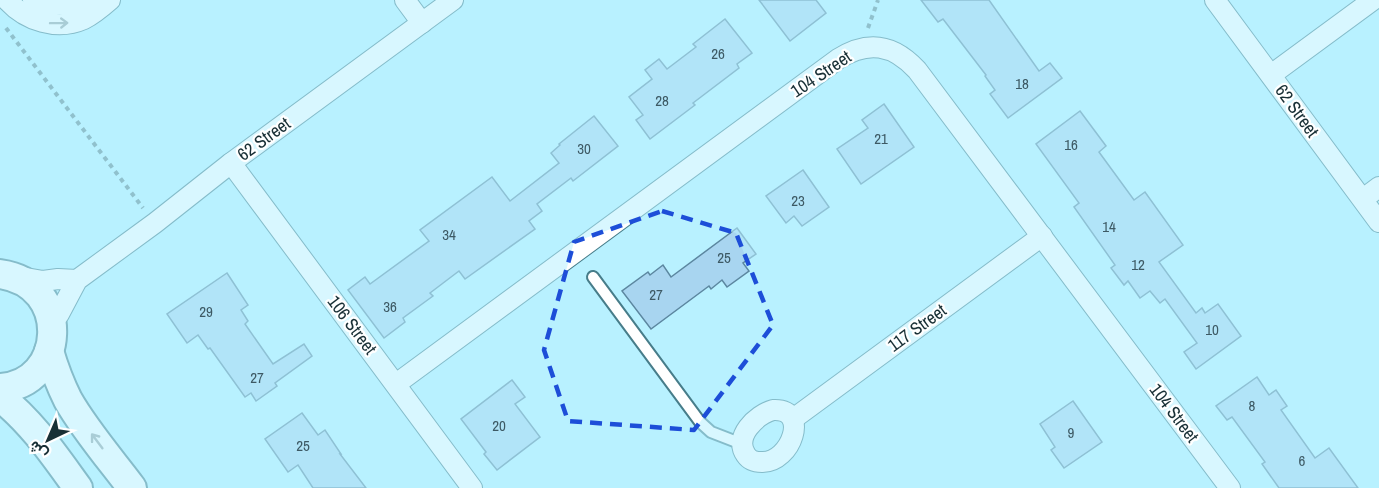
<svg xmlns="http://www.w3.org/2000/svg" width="1379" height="488" font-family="'Archivo Narrow',Vazirmatn,sans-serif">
<rect width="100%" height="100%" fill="#b8f1ff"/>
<g fill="#a8d5f0" stroke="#5c87a0" stroke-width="1.5">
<polygon points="759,0 816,0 826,13 790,41"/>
<polygon points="921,0 989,0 1039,71 1050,63 1062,78 1008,118 990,94 995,90 985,76 986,75 943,19 938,22"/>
<polygon points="725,19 752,53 737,64 739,68 693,103 695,105 650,139 636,120 643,115 629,97 652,79 645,70 659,59 667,69 696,47 693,44"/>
<polygon points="884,104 914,147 861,184 837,149 868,128 862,120"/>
<polygon points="1080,111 1106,146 1099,152 1134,200 1145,192 1183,245 1159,262 1196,313 1202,308 1205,313 1218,304 1241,336 1196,369 1184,352 1197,343 1165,299 1160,303 1150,291 1140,298 1128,281 1124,285 1111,268 1115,265 1074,207 1079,203 1036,144"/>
<polygon points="594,116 618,146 573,181 571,178 537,204 542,211 529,221 535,229 465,279 459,271 430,293 433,296 403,318 405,322 384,338 348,290 365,277 370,284 429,241 420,230 492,177 510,201 559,163 551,153 560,145 559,144"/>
<polygon points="803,170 829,207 802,226 794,216 786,223 766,196"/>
<polygon points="737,228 756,254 743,263 749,271 727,287 722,280 711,289 709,286 651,329 622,291 648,272 650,275 663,265 671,277"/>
<polygon points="227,273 248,305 241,310 248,321 245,324 273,364 304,344 312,356 275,383 277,386 256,401 251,393 245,397 210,348 208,349 198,335 187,343 167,314"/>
<polygon points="1257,377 1269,395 1276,390 1287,406 1281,410 1315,458 1329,448 1358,488 1279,488 1262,464 1265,462 1232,417 1227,420 1216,406"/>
<polygon points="512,380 525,397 515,404 540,437 497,470 484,454 486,452 461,419"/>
<polygon points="1073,401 1102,442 1064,468 1051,450 1055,447 1040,424"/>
<polygon points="302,413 318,435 325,430 341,454 340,454 366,488 313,488 298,465 288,472 265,439"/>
</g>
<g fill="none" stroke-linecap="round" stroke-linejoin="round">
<g stroke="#477d8a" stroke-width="14">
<polyline id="lane" points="593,277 700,422 711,432 742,444"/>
</g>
<g stroke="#477d8a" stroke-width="22">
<g id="street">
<path d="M 7,0 C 26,21 57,31 84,19 C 94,14 102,7 110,0"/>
<path d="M 33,0 C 50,6 70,6 87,0"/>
<polyline points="405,0 422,23"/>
<polyline points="1215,0 1379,222"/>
<polyline points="1271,75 1373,0"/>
<polyline points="231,163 472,488"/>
<polyline points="1363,199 1379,187"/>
<polyline points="20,277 43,281 58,279 77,280"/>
<polyline points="52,323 59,314 77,280 155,223 231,163 453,0"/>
<path d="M 396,384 L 838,59 C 868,40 893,44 917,70 L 1230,488"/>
<path d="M 773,410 C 811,408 791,463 762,462 C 755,462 750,461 746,455 C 733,437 756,415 773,410 Z"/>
<polyline points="793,419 1042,236"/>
</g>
</g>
<g stroke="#477d8a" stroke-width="32">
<g id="secondary">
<path d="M 0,274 C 73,284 66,385 0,388"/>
<path d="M 49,351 C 54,368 60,384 68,400 C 85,430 111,460 132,488"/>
<path d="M 0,397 C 32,422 54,455 78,488"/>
</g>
</g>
<g stroke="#618891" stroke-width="4" stroke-dasharray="4.5 4.5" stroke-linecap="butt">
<polyline points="6,28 143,208"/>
<polyline points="868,28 878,0"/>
</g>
<use href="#lane" stroke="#fff" stroke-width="10"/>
<use href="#street" stroke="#fff" stroke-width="20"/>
<use href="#secondary" stroke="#fff" stroke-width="28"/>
</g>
<defs><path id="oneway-shaft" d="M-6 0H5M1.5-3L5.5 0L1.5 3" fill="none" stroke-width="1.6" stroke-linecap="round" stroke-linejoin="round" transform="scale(1.5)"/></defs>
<g stroke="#98a2a5">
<use href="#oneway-shaft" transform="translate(59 23) rotate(-1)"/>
<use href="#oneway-shaft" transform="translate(97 441) rotate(-127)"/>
</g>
<path d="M0 0H1379V488H0ZM 662,211 L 736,233 L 773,325 L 694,430 L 568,421 L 544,350 L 574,242 Z" fill="#b8f1ff" fill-opacity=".55" fill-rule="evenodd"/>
<path fill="none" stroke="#1d4ed8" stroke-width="4.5" stroke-dasharray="12 8" stroke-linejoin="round" d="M 662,211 L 736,233 L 773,325 L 694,430 L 568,421 L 544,350 L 574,242 Z"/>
<g text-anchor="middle" stroke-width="4.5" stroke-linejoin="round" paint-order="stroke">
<g font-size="15" fill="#3d5964">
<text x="718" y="59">26</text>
<text x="1022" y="89">18</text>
<text x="662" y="106">28</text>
<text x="881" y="144">21</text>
<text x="1071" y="150">16</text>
<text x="584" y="154">30</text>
<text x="798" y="206">23</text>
<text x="1109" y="232">14</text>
<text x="449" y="240">34</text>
<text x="724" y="263">25</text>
<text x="1138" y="270">12</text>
<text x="656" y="300">27</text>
<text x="390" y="312">36</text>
<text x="206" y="317">29</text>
<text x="1212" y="335">10</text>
<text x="257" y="383">27</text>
<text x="1252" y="411">8</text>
<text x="499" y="431">20</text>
<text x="1071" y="438">9</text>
<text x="303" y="451">25</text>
<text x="1302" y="466">6</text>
</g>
<g font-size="18" fill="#193036" stroke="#fff">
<text transform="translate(821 74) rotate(-34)" y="6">104 Street</text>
<text transform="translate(1297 111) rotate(54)" y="6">62 Street</text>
<text transform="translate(264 139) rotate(-36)" y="6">62 Street</text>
<text transform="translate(352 325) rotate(53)" y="6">106 Street</text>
<text transform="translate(917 328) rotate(-36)" y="6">117 Street</text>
<text transform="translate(1174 413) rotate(53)" y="6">104 Street</text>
</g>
</g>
<g transform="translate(48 440) rotate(224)" stroke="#ffffff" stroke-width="4.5" paint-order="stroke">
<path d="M0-4.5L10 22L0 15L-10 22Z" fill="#193036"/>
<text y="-9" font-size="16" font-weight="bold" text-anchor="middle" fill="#193036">ش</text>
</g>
</svg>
